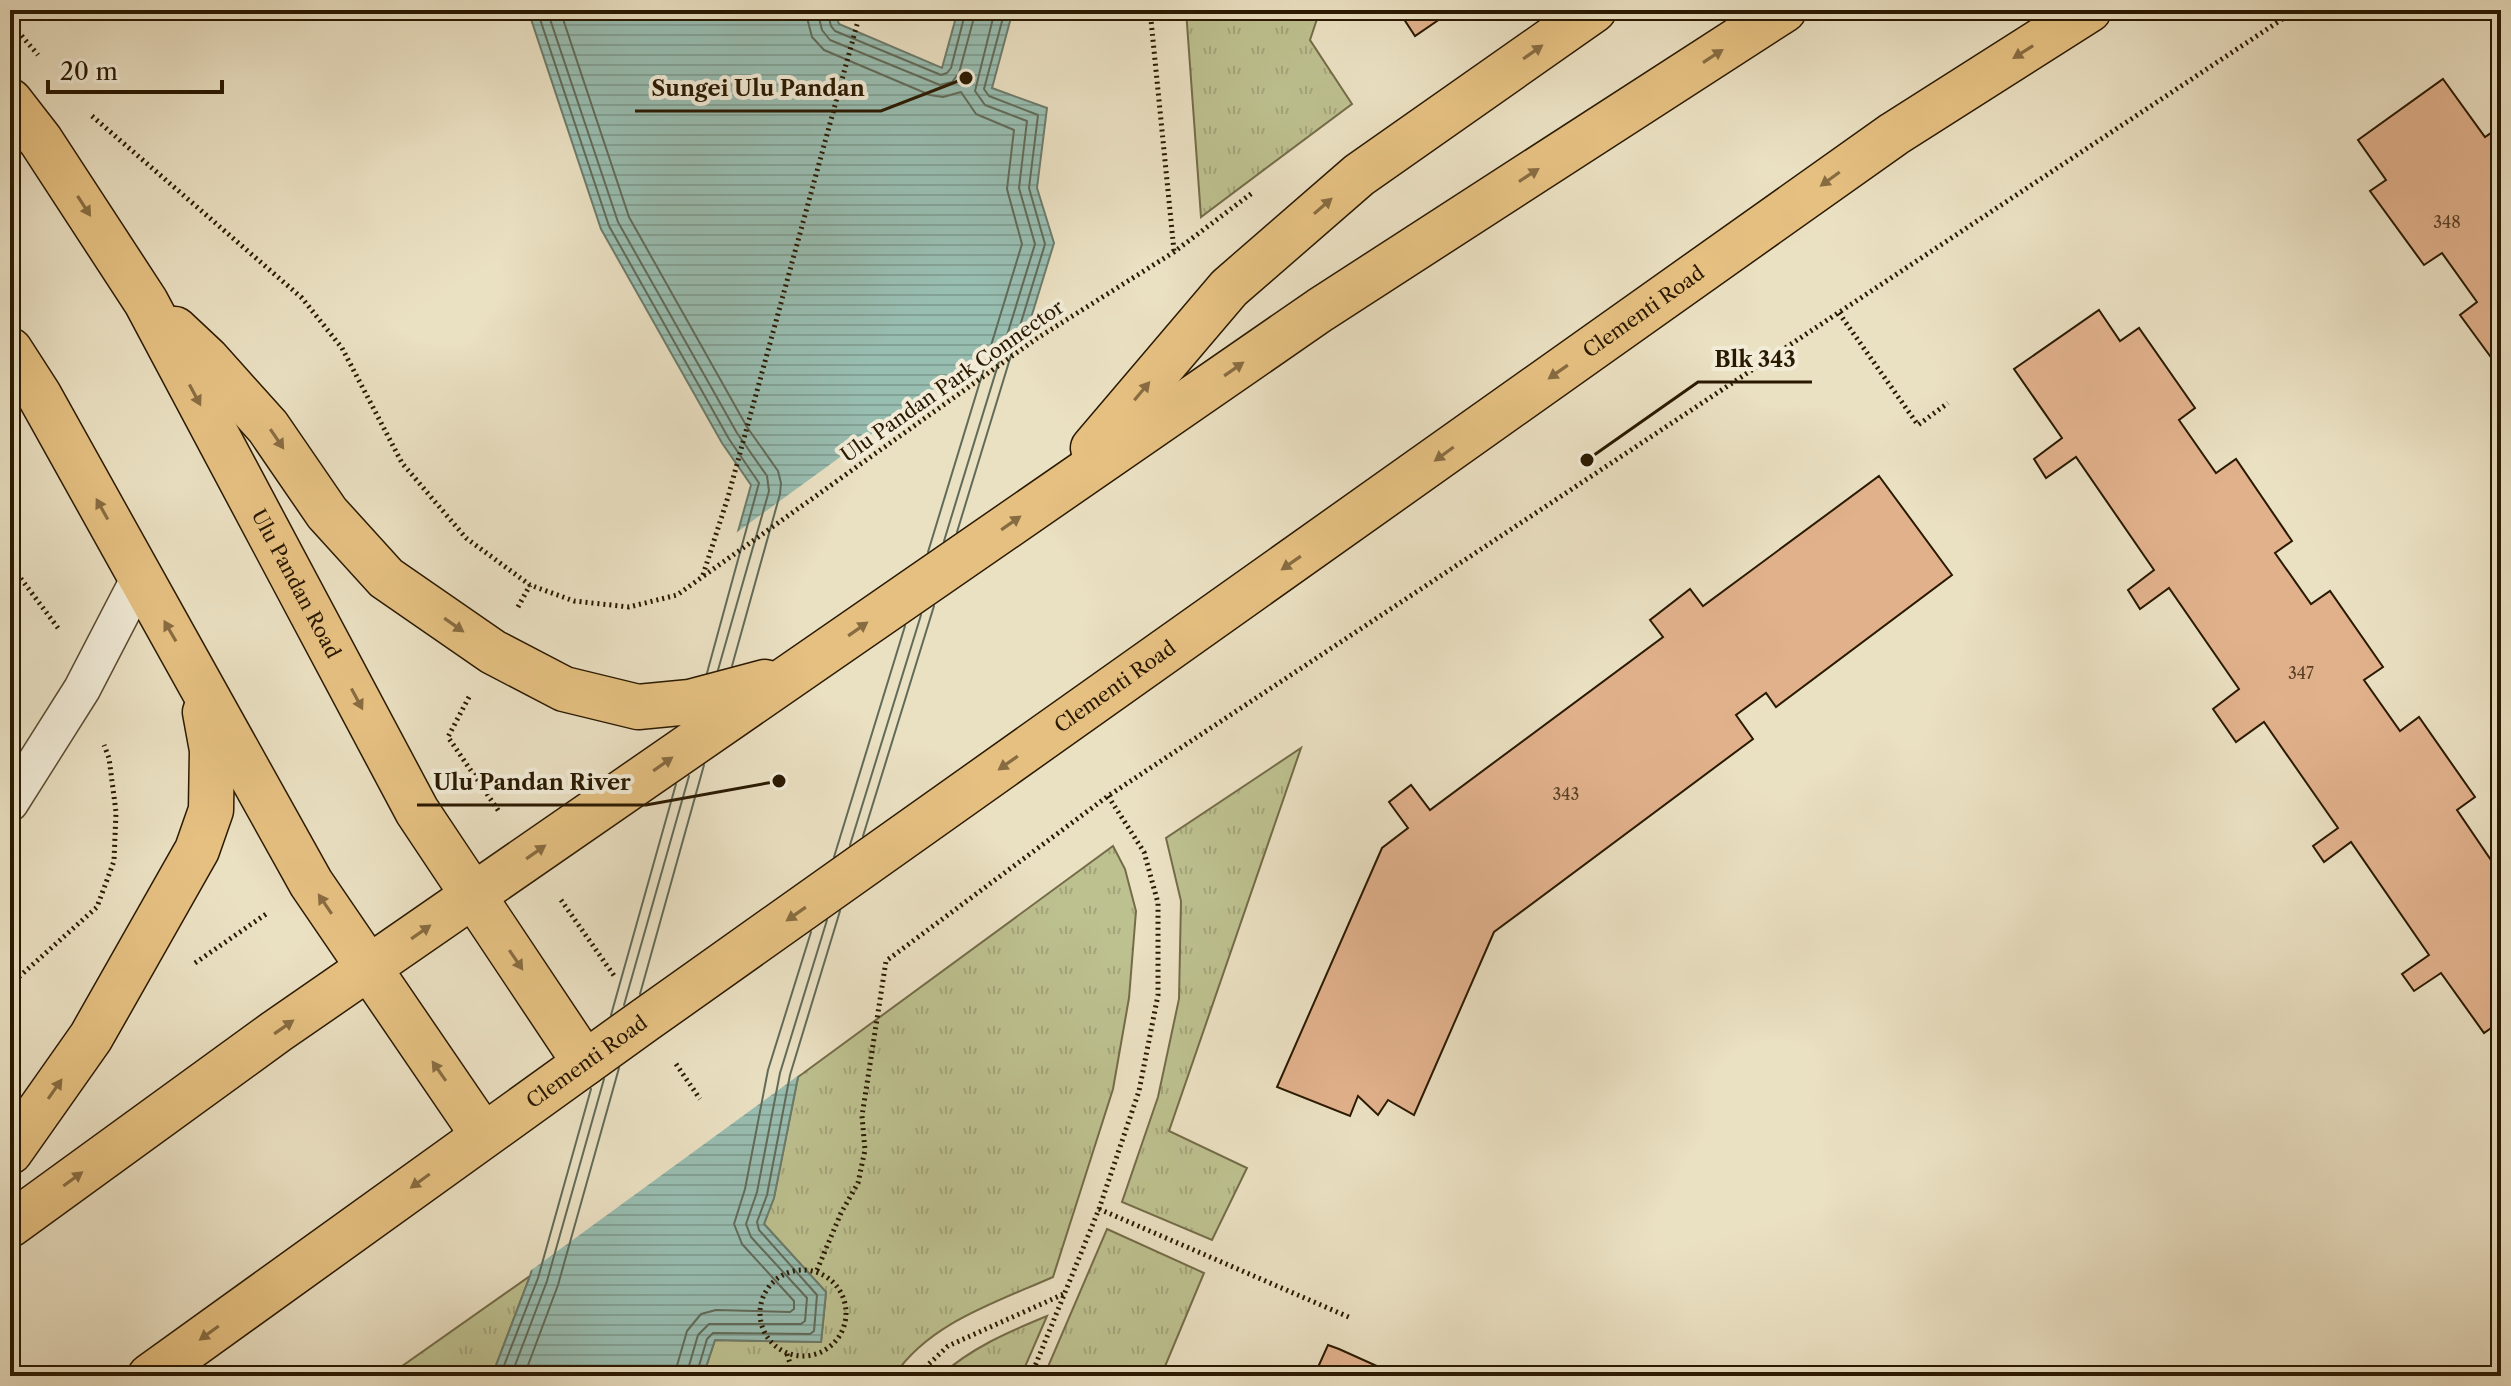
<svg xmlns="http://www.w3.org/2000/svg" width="2511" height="1386" font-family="'Libre Caslon Text',serif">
<defs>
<pattern id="grass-tufts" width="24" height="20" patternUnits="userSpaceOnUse" patternTransform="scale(2)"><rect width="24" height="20" fill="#bdc08f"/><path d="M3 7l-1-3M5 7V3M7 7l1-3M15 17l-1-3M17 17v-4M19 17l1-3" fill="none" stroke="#a3a47a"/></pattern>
<pattern id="water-rules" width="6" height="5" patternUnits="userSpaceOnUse" patternTransform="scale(2)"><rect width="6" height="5" fill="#98bdb1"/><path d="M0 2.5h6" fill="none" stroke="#83a296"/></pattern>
</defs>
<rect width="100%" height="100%" fill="#eae0c2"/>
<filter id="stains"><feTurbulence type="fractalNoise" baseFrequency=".0025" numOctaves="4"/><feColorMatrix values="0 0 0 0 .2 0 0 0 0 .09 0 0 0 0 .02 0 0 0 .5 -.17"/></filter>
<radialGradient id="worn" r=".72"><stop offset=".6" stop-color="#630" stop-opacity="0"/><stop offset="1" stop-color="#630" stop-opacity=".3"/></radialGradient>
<g fill="url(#grass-tufts)" stroke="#746c48" stroke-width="2">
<polygon points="1186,10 1320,10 1310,40 1352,104 1201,217"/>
<polygon points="1301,748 1169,1131 1247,1168 1212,1240 1122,1202 1158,1097 1179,999 1181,901 1166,838"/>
<path d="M 1113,846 L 1125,869 L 1136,911 L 1129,998 L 1113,1089 L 1053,1277 C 997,1302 929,1323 894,1376 L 703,1376 L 715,1340 L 821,1342 L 826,1292 L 764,1224 L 774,1197 L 798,1077 Z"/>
<polygon points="1107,1229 1204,1273 1161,1376 1044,1376"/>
<polygon points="530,1276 492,1376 388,1376"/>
<path d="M 1047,1316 L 1021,1376 L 940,1376 C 971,1348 1008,1332 1047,1316 Z"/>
</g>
<polygon fill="url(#water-rules)" stroke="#6c7b6b" stroke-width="2" points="528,10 834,10 839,24 942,68 958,10 1013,10 992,88 1047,108 1037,188 1054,243 798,1077 774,1198 764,1224 826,1292 821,1342 715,1340 703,1376 492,1376 530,1276 751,485 722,443 601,229"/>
<polygon fill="#eae0c2" points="1030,319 1031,330 803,1072 526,1274 733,535"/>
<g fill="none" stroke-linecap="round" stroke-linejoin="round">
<g stroke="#616b59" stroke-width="2">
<polyline points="537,10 609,226 729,439 759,483 707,673"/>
<polyline points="547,10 618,222 737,433 767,476 769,491 718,670"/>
<polyline points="560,10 629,217 747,427 778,471 781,483 780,494 732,666"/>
<polyline points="805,10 812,37 824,50 930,95 943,97 961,92 976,114 1014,130 1007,189 1022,244 928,552"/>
<polyline points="817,10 822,30 830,40 940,85 952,82 959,73 976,10"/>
<polyline points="827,10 831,26 835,31 941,75 947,73 951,68 966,10"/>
<polyline points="957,532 1045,244 1029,188 1038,115 989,96 984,89 1005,10"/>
<polyline points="944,541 1035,244 1019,188 1027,121 985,105 975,91 995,10"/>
<polyline points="863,836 934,606"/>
<polyline points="850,845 921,615"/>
<polyline points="834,857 905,626"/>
<polyline points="640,994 704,765"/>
<polyline points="624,1005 689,776"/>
<polyline points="611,1015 676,784"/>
<polyline points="500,1376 538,1278 591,1089"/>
<polyline points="511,1376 547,1281 604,1079"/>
<polyline points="524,1376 558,1285 619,1068"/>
<polyline points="674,1376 687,1331 701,1314 716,1310 790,1312 794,1309 794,1301 742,1244 734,1224 745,1189 768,1070 811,932"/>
<polyline points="686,1376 698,1335 709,1324 801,1324 805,1321 807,1298 751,1237 746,1224 757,1192 780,1073 827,920"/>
<polyline points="696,1376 707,1339 713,1333 810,1334 814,1331 817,1295 759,1230 757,1222 767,1195 790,1075 840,911"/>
</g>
</g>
<g fill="#e1b18c" stroke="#2a1901" stroke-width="2">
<polygon points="1398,10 1453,10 1415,36"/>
<polygon points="2443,79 2485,137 2501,126 2501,371 2460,315 2477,302 2442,253 2424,265 2370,191 2386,180 2358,140"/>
<polygon points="2099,310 2120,341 2139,328 2195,408 2179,420 2216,473 2236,459 2292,541 2275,553 2311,604 2330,591 2383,667 2364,680 2400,731 2419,717 2475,797 2457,810 2491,860 2501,853 2501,1021 2484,1033 2441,973 2414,991 2402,974 2429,955 2351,842 2324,862 2313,846 2338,828 2264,722 2236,742 2213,709 2239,689 2169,588 2140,609 2128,590 2154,570 2076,457 2046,478 2034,459 2062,438 2014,369"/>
<polygon points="1879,476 1952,575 1776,707 1766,693 1736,715 1753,739 1494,932 1414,1115 1388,1100 1378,1115 1358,1096 1350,1116 1277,1087 1382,848 1408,828 1389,802 1411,785 1430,810 1663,637 1650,620 1690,589 1703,606"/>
<polygon points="1328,1345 1339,1349 1399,1376 1314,1376"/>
</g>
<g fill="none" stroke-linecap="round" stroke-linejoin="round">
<g stroke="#5a4b31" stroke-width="39">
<polyline id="lane" points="10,803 82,689 140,577"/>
</g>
<g stroke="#2a1901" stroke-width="47">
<g id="primary">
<path id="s1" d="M 10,101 L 41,141 L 146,302 L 417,811 L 585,1063"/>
<polyline points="175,329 207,359 268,427 327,513 386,578 493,652 564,689 638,707 690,702 765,682"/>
<polyline points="10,350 39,395 311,883 483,1135"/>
<polyline points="1093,448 1229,288 1359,175 1594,10"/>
<polyline points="10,1152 91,1037 197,850 211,810 212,750 205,712"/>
<polyline points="10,1225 277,1031 1320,310 1784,10"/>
<path id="s2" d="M 150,1376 L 645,1020 L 1894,134 L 2089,10"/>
</g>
</g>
<g stroke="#2a1901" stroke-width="5" stroke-dasharray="2 4" stroke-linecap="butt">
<polyline points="1150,10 1174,251"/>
<polyline points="10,22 38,55"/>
<polyline points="92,116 302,298 342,348 402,463 466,538 530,585 574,601 629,607 677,595 1036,339 1174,252 1252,193"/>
<polyline points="1839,313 1918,425 1948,403"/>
<polyline points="10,564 58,628"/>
<polyline points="703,575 728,497 861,10"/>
<polyline points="518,607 530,585"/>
<polyline points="469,697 448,737 500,813"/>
<polyline points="561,900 615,977"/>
<polyline points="195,963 269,912"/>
<polyline points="10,985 97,907 114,861 116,812 109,758 104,745"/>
<polyline points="676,1064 700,1099"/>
<polyline points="1099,1209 1351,1318"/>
<circle cx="803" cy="1313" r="43"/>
<polyline points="817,1270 841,1213 858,1183 865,1150 862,1116 886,961 1108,796 2296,10"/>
<polyline points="787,1354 794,1376"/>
<polyline points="916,1376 948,1346 1066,1293"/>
<polyline points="1031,1376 1099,1209 1139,1091 1158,995 1158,903 1144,852 1108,796"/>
</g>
<use href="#lane" stroke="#f1ebd7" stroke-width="36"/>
<use href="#primary" stroke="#e5c081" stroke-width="44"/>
</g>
<defs><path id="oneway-solid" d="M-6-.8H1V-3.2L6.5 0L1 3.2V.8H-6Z" transform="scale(2)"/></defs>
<g fill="#886c41">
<use href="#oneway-solid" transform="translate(1533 52) rotate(-35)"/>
<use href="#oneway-solid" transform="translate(2023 52) rotate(148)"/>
<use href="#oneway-solid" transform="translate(1713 56) rotate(-33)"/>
<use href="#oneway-solid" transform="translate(1529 175) rotate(-33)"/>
<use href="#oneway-solid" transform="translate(1830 179) rotate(144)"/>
<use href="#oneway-solid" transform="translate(84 206) rotate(57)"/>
<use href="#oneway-solid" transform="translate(1323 206) rotate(-41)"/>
<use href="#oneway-solid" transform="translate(1234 369) rotate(-35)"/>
<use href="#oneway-solid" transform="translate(1558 372) rotate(145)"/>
<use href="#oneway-solid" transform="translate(1142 391) rotate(-50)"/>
<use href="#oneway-solid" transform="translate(195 395) rotate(62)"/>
<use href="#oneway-solid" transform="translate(277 439) rotate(56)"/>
<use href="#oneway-solid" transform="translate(1444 454) rotate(144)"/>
<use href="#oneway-solid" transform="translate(102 509) rotate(-119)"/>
<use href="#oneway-solid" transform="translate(1011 523) rotate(-35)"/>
<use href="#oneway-solid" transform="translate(1291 563) rotate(145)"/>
<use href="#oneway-solid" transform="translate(454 625) rotate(35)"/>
<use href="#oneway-solid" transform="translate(858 629) rotate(-35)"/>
<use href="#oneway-solid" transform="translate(170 631) rotate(-120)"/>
<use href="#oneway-solid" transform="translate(357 699) rotate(62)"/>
<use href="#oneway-solid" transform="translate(1008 763) rotate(145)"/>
<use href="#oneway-solid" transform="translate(663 764) rotate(-35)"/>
<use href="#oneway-solid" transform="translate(536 852) rotate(-35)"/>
<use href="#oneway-solid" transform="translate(325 904) rotate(-124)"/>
<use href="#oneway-solid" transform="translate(796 914) rotate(145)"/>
<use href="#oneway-solid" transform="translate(421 932) rotate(-35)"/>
<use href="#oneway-solid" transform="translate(516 960) rotate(56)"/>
<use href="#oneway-solid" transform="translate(284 1027) rotate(-35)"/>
<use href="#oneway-solid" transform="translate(439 1071) rotate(-125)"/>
<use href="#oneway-solid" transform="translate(55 1089) rotate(-55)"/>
<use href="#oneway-solid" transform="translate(73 1179) rotate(-36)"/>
<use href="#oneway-solid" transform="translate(420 1181) rotate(144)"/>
<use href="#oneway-solid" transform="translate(209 1333) rotate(144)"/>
</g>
<g text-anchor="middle" stroke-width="8" stroke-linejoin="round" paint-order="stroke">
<g font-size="16" fill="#583f24">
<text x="2447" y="228">348</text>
<text x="2301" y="679">347</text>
<text x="1566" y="800">343</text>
</g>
<g font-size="20" fill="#2a1901" stroke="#f1ebd7">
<text dy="7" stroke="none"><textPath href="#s2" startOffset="1834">Clementi Road</textPath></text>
<text transform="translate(952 381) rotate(-35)" y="7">Ulu Pandan Park Connector</text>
<text dy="7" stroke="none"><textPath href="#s1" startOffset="562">Ulu Pandan Road</textPath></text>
<text dy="7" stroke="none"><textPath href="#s2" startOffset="1186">Clementi Road</textPath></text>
<text dy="7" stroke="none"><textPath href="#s2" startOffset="538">Clementi Road</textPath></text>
</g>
</g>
<path fill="none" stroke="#2a1901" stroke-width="3" d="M966 78L881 111H635M1587 460L1698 382H1812M779 781L646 805H417"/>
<g fill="#2a1901" stroke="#f1ebd7" stroke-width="3">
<circle cx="966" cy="78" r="8"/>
<circle cx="1587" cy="460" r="8"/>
<circle cx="779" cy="781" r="8"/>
</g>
<g font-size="22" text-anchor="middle" font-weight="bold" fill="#2a1901" stroke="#f1ebd7" stroke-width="8" stroke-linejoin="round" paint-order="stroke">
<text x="758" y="96">Sungei Ulu Pandan</text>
<text x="1755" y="367">Blk 343</text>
<text x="532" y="790">Ulu Pandan River</text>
</g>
<rect width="2511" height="1386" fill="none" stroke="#eae0c2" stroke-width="40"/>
<rect x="12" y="12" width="2487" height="1362" fill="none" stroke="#2a1901" stroke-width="4"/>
<rect x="20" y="20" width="2471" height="1346" fill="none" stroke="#2a1901" stroke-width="2"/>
<path d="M48 80v12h174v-12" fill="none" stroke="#2a1901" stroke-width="4"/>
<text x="60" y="80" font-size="24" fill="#2a1901" stroke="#f1ebd7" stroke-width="6" paint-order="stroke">20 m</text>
<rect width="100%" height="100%" filter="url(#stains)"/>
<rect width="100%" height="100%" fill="url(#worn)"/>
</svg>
